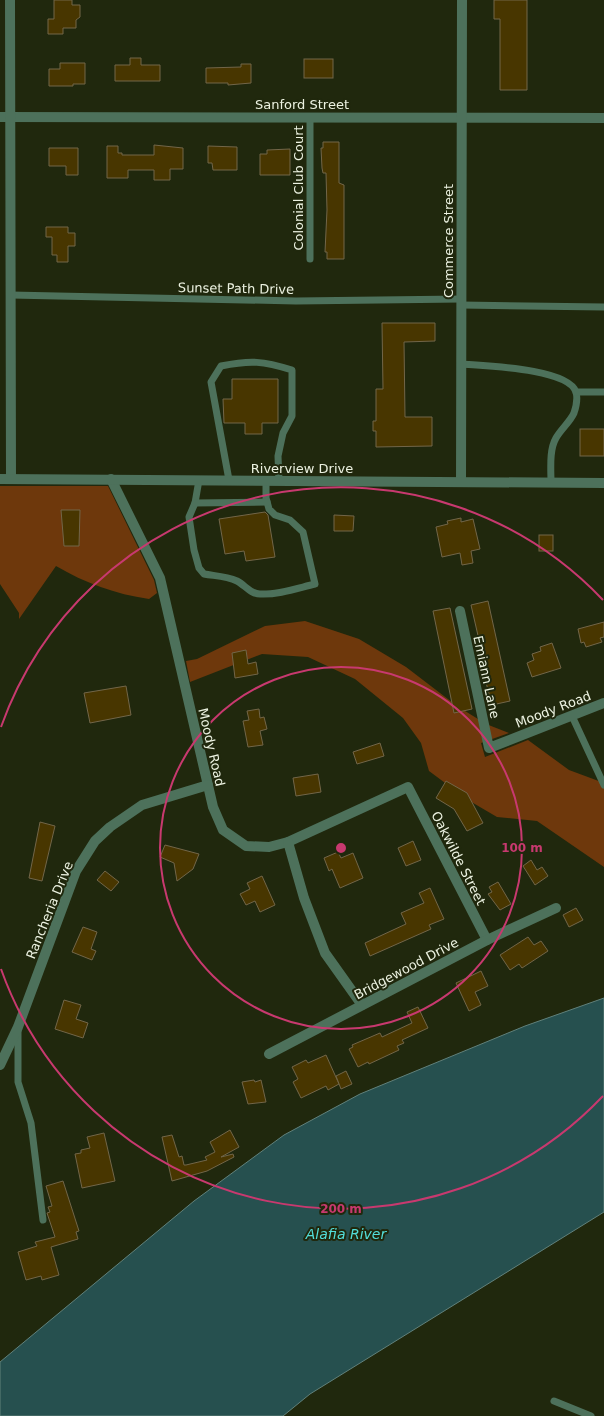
<svg xmlns="http://www.w3.org/2000/svg" width="604" height="1416" font-family="'DejaVu Sans',sans-serif">
<rect width="100%" height="100%" fill="#20280d"/>
<g fill="#6e380c">
<path d="M 0,486 L 108,486 L 154,580 L 157,593 L 149,599 C 115,594 85,583 56,566 L 19,619 L 19,613 L 0,584 Z"/>
<polygon points="305,621 359,639 406,667 457,706 486,724 509,733 481,743 485,757 528,740 569,770 604,783 604,867 537,821 497,817 468,800 429,771 421,743 403,718 355,679 308,657 262,654 190,682 186,661 197,659 265,626"/>
</g>
<polygon fill="#26504f" stroke="#61817b" points="604,998 604,1212 310,1394 283,1416 0,1416 0,1362 194,1201 284,1135 360,1094 525,1026"/>
<g fill="#483600" stroke="#726649">
<polygon points="54,0 72,0 72,5 80,5 80,17 76,20 76,28 63,28 63,34 48,34 48,19 54,19"/>
<polygon points="494,0 527,0 527,90 500,90 500,19 494,19"/>
<polygon points="130,58 141,58 141,65 160,65 160,81 115,81 115,65 130,65"/>
<rect x="304" y="59" width="29" height="19"/>
<polygon points="60,63 85,63 85,84 73,84 73,86 49,86 49,69 60,69"/>
<polygon points="241,64 251,64 251,83 228,85 228,83 206,83 206,68 241,67"/>
<polygon points="323,142 339,142 339,183 344,185 344,259 327,259 327,252 325,252 327,210 326,173 323,173 322,168 321,148 323,148"/>
<polygon points="154,145 183,148 183,169 170,169 170,180 154,180 154,170 128,170 128,178 107,178 107,146 118,146 118,153 122,153 122,155 154,155"/>
<polygon points="208,146 237,147 237,170 213,170 212,163 208,163"/>
<polygon points="49,148 78,148 78,175 66,175 66,166 49,166"/>
<polygon points="290,149 290,175 260,175 260,154 267,154 267,150"/>
<polygon points="46,227 68,227 68,233 75,233 75,246 68,246 68,262 57,262 57,255 52,255 52,237 46,237"/>
<polygon points="382,323 435,323 435,341 404,342 405,417 432,417 432,446 376,447 376,431 373,431 373,421 376,421 376,389 383,389"/>
<polygon points="232,379 278,379 278,423 262,423 262,434 245,434 245,423 224,423 223,399 232,399"/>
<rect x="580" y="429" width="24" height="27"/>
<polygon points="61,510 80,510 79,546 64,546"/>
<polygon points="265,512 268,515 275,557 246,561 244,551 225,554 219,519"/>
<polygon points="334,515 354,516 353,531 334,531"/>
<polygon points="461,518 461,522 473,519 480,549 471,551 473,563 462,565 460,553 442,557 436,527 448,524 447,521"/>
<rect x="539" y="535" width="14" height="16"/>
<polygon points="488,601 510,701 492,705 475,641 479,640 471,605"/>
<polygon points="450,608 472,709 454,713 433,611"/>
<polygon points="604,622 604,637 600,638 602,642 586,647 584,642 581,643 578,629"/>
<polygon points="552,643 561,668 532,677 527,663 534,660 532,654 541,651 540,647"/>
<polygon points="246,650 248,664 256,662 258,674 235,678 232,653"/>
<polygon points="126,686 131,715 90,723 84,693"/>
<polygon points="259,709 260,718 264,717 267,729 260,731 263,745 248,747 243,721 249,720 247,711"/>
<polygon points="380,743 384,756 357,764 353,752"/>
<polygon points="318,774 321,792 296,796 293,778"/>
<polygon points="446,781 467,793 483,823 467,831 454,809 436,798"/>
<polygon points="40,822 55,826 42,881 29,878"/>
<polygon points="413,841 421,860 406,866 398,848"/>
<polygon points="165,845 199,854 193,869 177,881 174,863 160,857"/>
<polygon points="338,852 341,858 353,853 363,878 340,888 332,869 329,871 324,858"/>
<polygon points="531,860 537,870 542,867 548,876 535,885 523,866"/>
<polygon points="105,871 119,882 111,891 97,880"/>
<polygon points="262,876 275,905 260,912 255,901 246,905 240,894 250,889 247,883"/>
<polygon points="498,882 511,904 500,910 488,894 492,892 489,887"/>
<polygon points="430,888 444,919 429,925 431,929 370,956 365,943 406,924 401,913 424,903 419,893"/>
<polygon points="576,908 583,920 569,927 563,915"/>
<polygon points="83,927 97,932 91,949 96,951 92,960 72,952"/>
<polygon points="528,937 534,945 541,941 548,951 522,968 519,964 510,970 500,955"/>
<polygon points="481,971 488,986 475,992 481,1005 469,1011 456,983"/>
<polygon points="64,1000 81,1005 76,1019 88,1023 83,1038 55,1029"/>
<polygon points="418,1007 428,1028 402,1040 404,1043 397,1046 399,1050 369,1064 368,1062 358,1067 349,1049 353,1047 352,1045 380,1033 382,1037 412,1023 407,1012"/>
<polygon points="326,1055 339,1084 328,1090 326,1086 301,1098 293,1082 298,1079 292,1067 306,1060 308,1063"/>
<polygon points="346,1071 352,1084 341,1089 336,1076"/>
<polygon points="254,1080 255,1082 261,1080 266,1102 248,1104 242,1082"/>
<polygon points="230,1130 239,1147 221,1157 233,1154 234,1157 207,1171 172,1181 162,1137 172,1135 179,1157 182,1156 184,1165 186,1165 207,1160 205,1157 215,1152 210,1142"/>
<polygon points="104,1133 115,1181 82,1188 75,1154 81,1153 81,1150 90,1148 87,1137"/>
<polygon points="63,1181 79,1231 76,1232 78,1239 51,1247 59,1275 42,1280 41,1276 26,1280 18,1252 37,1246 35,1242 55,1237 47,1213 50,1212 48,1207 52,1206 46,1186"/>
</g>
<g fill="none" stroke-linecap="round" stroke-linejoin="round">
<g stroke="#4d715b" stroke-width="7">
<polyline points="310,259 310,117"/>
<polyline points="11,295 296,301 461,299"/>
<polyline points="461,305 604,307"/>
<path d="M 461,364 C 483,366 568,368 576,392 C 578,399 576,407 574,413 C 570,422 561,429 556,438 C 549,450 551,469 551,483"/>
<polyline points="576,392 604,392"/>
<path d="M 199,480 L 195,503 L 189,517 L 194,550 L 199,568 L 204,574 C 215,576 226,576 237,581 C 245,585 250,594 260,594 C 278,595 298,588 315,584 L 303,532 L 290,520 L 275,515 L 269,509 L 266,498 L 266,481"/>
<path d="M 229,480 L 211,382 L 221,366 C 251,360 263,361 292,370 L 292,416 L 283,433 L 278,456 L 279,481"/>
<polyline points="195,503 267,502"/>
<polyline points="572,716 604,785"/>
<polyline points="18,1029 18,1082 31,1123 43,1220"/>
<polyline points="554,1401 591,1416"/>
</g>
<g stroke="#4d715b" stroke-width="10">
<polyline points="0,117 604,118"/>
<polyline points="111,479 160,578 213,807 223,830 246,846 269,847 288,842 408,787 487,940"/>
<polyline points="461,481 462,0"/>
<polyline points="460,611 489,748 604,703"/>
<polyline points="288,842 304,898 325,953 362,1005"/>
<polyline points="269,1054 487,940 556,908"/>
<polyline points="0,1065 18,1027 76,871 95,841 110,827 142,805 208,785"/>
</g>
<g stroke="#4d715b" stroke-width="10">
<polyline points="10,0 11,479"/>
<polyline points="0,479 604,483"/>
</g>
</g>
<g fill="none" stroke="#c8396f" stroke-width="2">
<circle cx="341" cy="848" r="181"/>
<path d="M603 1096A361 361 0 0 1 1 969M1 727A361 361 0 0 1 603 600"/>
</g>
<g text-anchor="middle" stroke-width="4" stroke-linejoin="round" paint-order="stroke">
<g font-size="13" fill="#ecf2e1" stroke="#20280d">
<text x="302" y="109">Sanford Street</text>
<text transform="translate(298 188) rotate(-90)" y="5">Colonial Club Court</text>
<text transform="translate(448 241) rotate(-90)" y="5">Commerce Street</text>
<text transform="translate(236 288) rotate(1)" y="5">Sunset Path Drive</text>
<text x="302" y="473">Riverview Drive</text>
<text transform="translate(487 677) rotate(78)" y="5">Emiann Lane</text>
<text transform="translate(553 709) rotate(-21)" y="5">Moody Road</text>
<text transform="translate(212 747) rotate(77)" y="5">Moody Road</text>
<text transform="translate(459 858) rotate(63)" y="5">Oakwilde Street</text>
<text transform="translate(49 910) rotate(-68)" y="5">Rancheria Drive</text>
<text transform="translate(406 968) rotate(-28)" y="5">Bridgewood Drive</text>
</g>
<g font-size="14" font-style="italic" fill="#52deda" stroke="#20280d">
<text x="346" y="1239">Alafia River</text>
</g>
</g>
<circle cx="341" cy="848" r="6" fill="#c8396f" stroke="#20280d" stroke-width="2"/>
<g font-size="12" text-anchor="middle" font-weight="bold" fill="#c8396f" stroke="#20280d" stroke-width="4" stroke-linejoin="round" paint-order="stroke">
<text x="522" y="852">100 m</text>
<text x="341" y="1213">200 m</text>
</g>
</svg>
